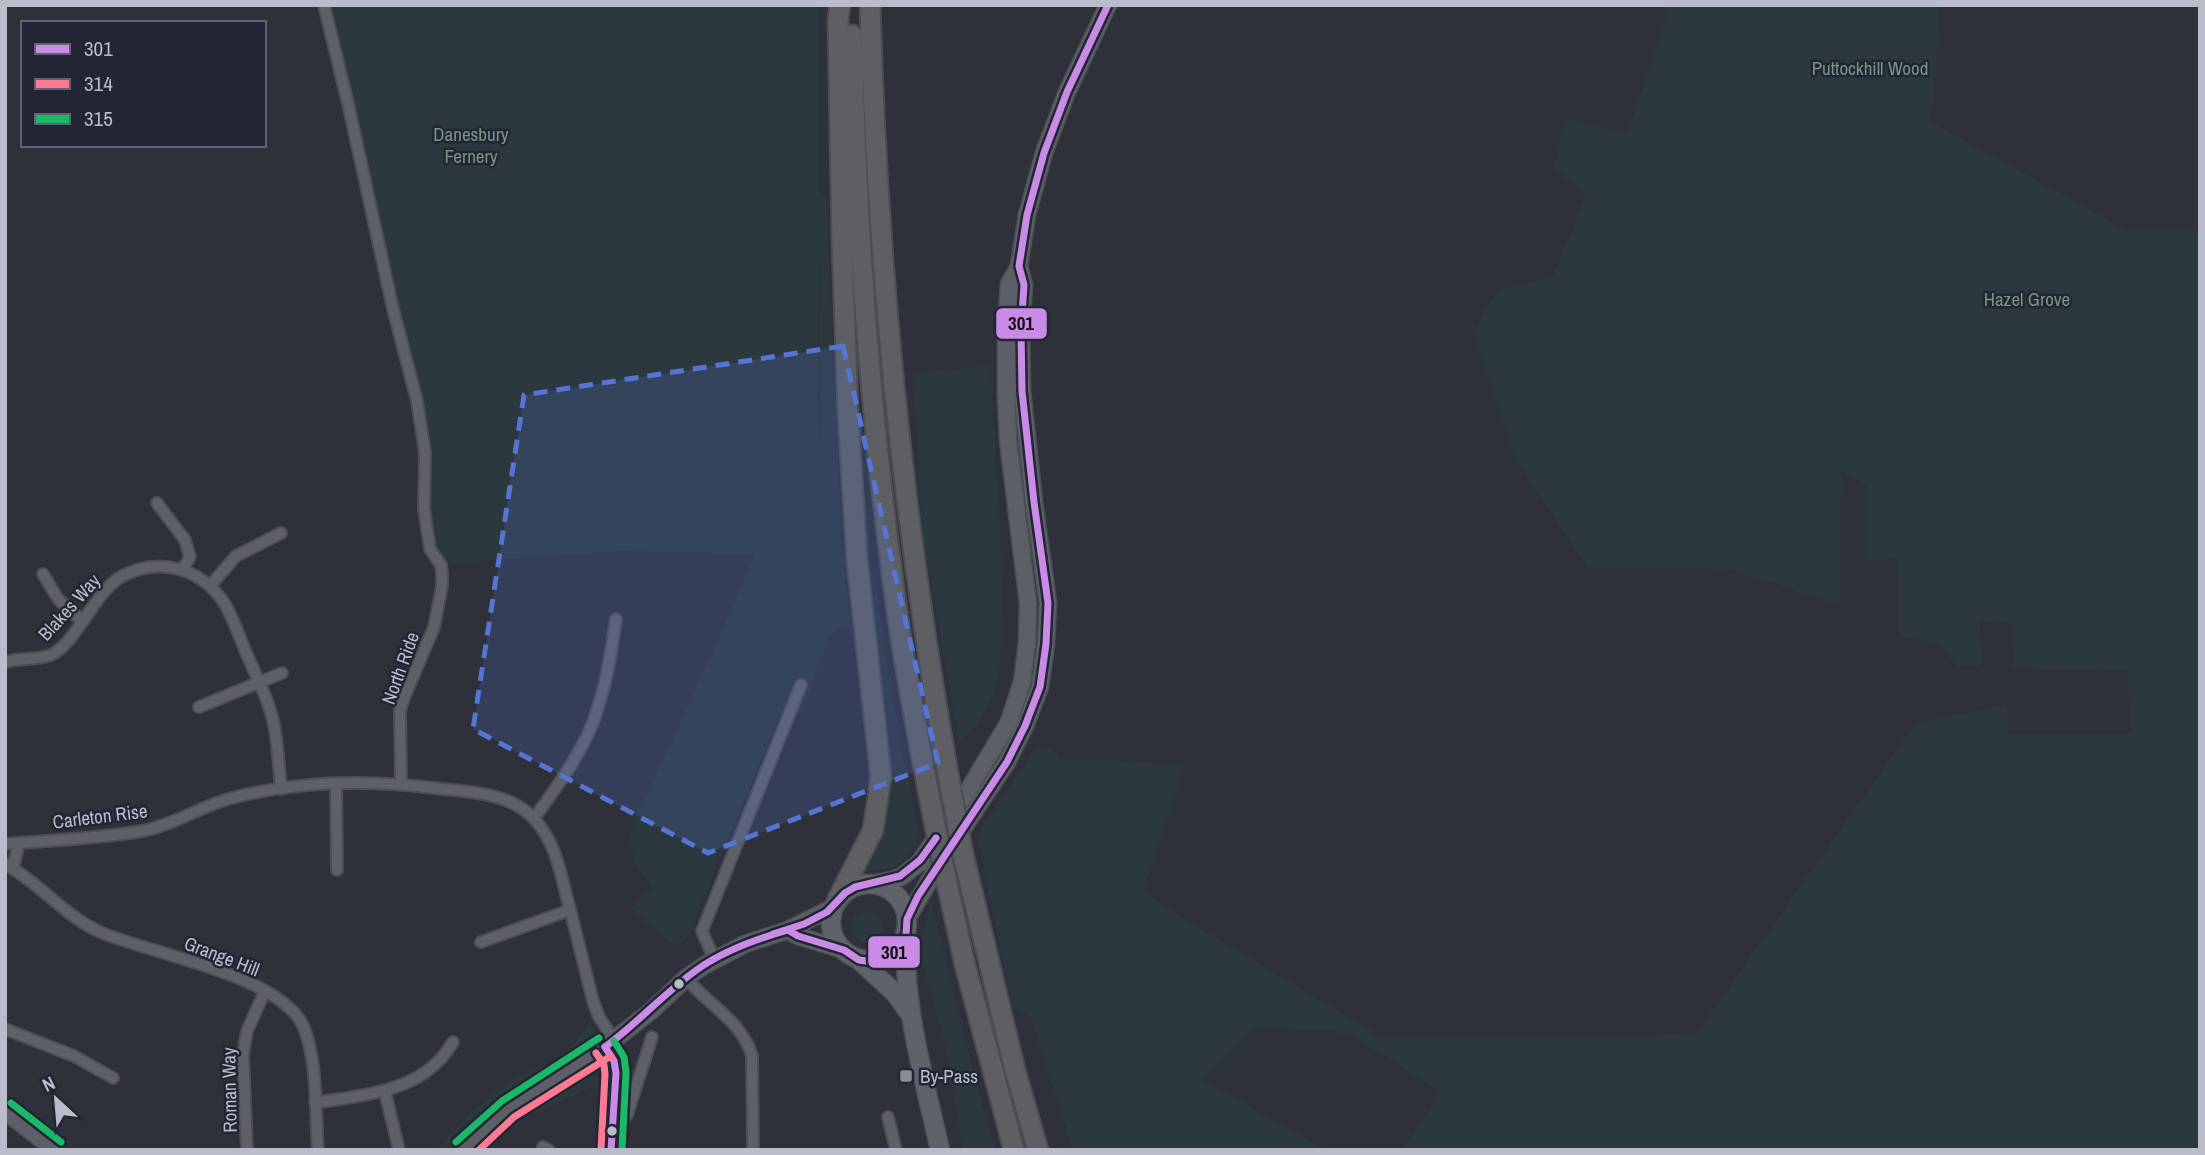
<svg xmlns="http://www.w3.org/2000/svg" width="2205" height="1155" font-family="'Archivo Narrow',sans-serif">
<rect width="100%" height="100%" fill="#2e313a"/>
<g fill="#2b393f" fill-rule="evenodd">
<path d="M 323,5 L 819,5 L 819,194 L 826,195 L 843,558 L 852,633 L 848,627 L 835,630 L 830,635 L 807,698 L 794,721 L 780,715 L 688,936 L 676,948 L 630,908 L 652,888 L 637,867 L 629,835 L 728,618 L 755,554 L 622,551 L 451,563 L 430,549 L 425,453 ZM 819,260 L 820,261 L 821,505 L 818,400 Z"/>
<path d="M 1665,5 L 1940,5 L 1931,122 L 2128,231 L 2200,231 L 2200,1150 L 1402,1150 L 1440,1092 L 1353,1036 L 1327,1030 L 1255,1027 L 1203,1080 L 1326,1150 L 1072,1150 C 1061,1104 1042,1062 1032,1017 L 1013,1008 L 977,834 L 1035,749 L 1052,747 L 1059,760 L 1109,760 L 1185,766 L 1143,891 L 1189,922 L 1371,1030 L 1376,1036 L 1638,1037 L 1694,1033 L 1699,1030 L 1915,724 L 1958,714 L 2007,705 L 2007,734 L 2132,734 L 2127,671 L 2013,668 L 2015,624 L 1980,621 L 1981,666 L 1956,666 L 1942,645 L 1899,635 L 1898,559 L 1865,560 L 1866,485 L 1841,471 L 1839,605 L 1728,569 L 1588,568 L 1517,463 L 1473,331 L 1499,289 L 1552,278 L 1586,196 L 1554,167 L 1565,118 L 1627,133 L 1666,18 Z"/>
<polygon points="990,366 1003,592 1000,659 994,694 978,723 960,743 923,538 913,373"/>
<path d="M 856,420 L 874,577 L 896,717 L 919,838 C 900,870 896,868 860,871 L 884,816 L 889,786 L 865,579 Z"/>
<polygon points="931,900 975,1079 995,1150 963,1150 946,1046 921,958 922,938"/>
<circle cx="867" cy="927" r="16"/>
<polygon points="590,1022 595,1033 594,1039 514,1093 477,1124 452,1150 436,1150 470,1113 511,1080 551,1063 571,1046"/>
<path d="M 585,1076 L 599,1076 L 607,1081 L 609,1089 L 607,1096 L 603,1090 L 591,1087 L 531,1115 L 507,1132 L 489,1150 L 473,1150 C 503,1118 545,1092 585,1076 Z"/>
</g>
<g fill="none" stroke-linecap="round" stroke-linejoin="round">
<g stroke="#4c4e54" stroke-width="14">
<g id="street">
<polyline points="324,5 349,108 393,309 417,401 425,453 424,509 430,549 441,565 442,574 442,586 434,627 404,698 400,711 401,784"/>
<polyline points="157,503 185,540 190,557 183,569"/>
<polyline points="43,574 58,599 82,621"/>
<polyline points="210,586 236,556 281,533"/>
<path d="M 5,662 C 19,658 34,660 48,656 C 73,649 94,594 119,578 C 156,556 199,567 223,601 C 233,617 240,638 247,655 C 257,678 269,700 274,725 C 278,746 279,768 281,789"/>
<polyline points="199,707 282,673"/>
<polyline points="336,784 337,870"/>
<path d="M 534,818 C 555,790 578,758 592,725 C 605,691 611,655 616,619"/>
<path d="M 5,844 C 51,840 97,839 142,831 C 174,825 201,806 232,798 C 300,780 373,780 442,789 C 474,792 513,794 535,820 C 555,842 560,870 567,898 C 576,932 584,966 593,1001 L 599,1017 L 614,1040"/>
<path d="M 5,864 C 40,883 63,915 100,932 C 150,954 283,975 304,1028 C 318,1064 315,1112 318,1150"/>
<polyline points="13,868 19,843"/>
<polyline points="481,942 570,910"/>
<polyline points="714,959 702,931 801,685"/>
<path d="M 686,978 C 708,1005 742,1021 752,1056 L 753,1150"/>
<polyline points="5,1029 74,1056 113,1078"/>
<polyline points="385,1092 399,1150"/>
<path d="M 315,1103 C 367,1094 424,1092 453,1042"/>
<polyline points="627,1115 652,1037"/>
<polyline points="888,1117 896,1150"/>
<polyline points="543,1147 549,1150"/>
<polyline points="247,1150 243,1054 247,1031 265,991"/>
</g>
</g>
<g stroke="#4c4e56" stroke-width="19">
<g id="secondary">
<polyline points="870,884 888,881 901,877 919,863 969,789 1009,722 1022,682 1027,643 1028,603 1008,440 1006,392 1006,326 1009,284 1019,266 1027,215 1044,153 1067,92 1108,5"/>
<polyline points="907,919 936,869 1007,762 1025,726 1040,687 1046,644 1048,603 1034,502 1022,391 1021,330 1024,285 1019,266"/>
<polyline points="788,930 798,936 844,950"/>
<polyline points="605,1047 614,1061 616,1073 611,1150"/>
<polyline points="5,1111 55,1150"/>
<polyline points="463,1150 499,1116 614,1040 651,1011 686,978 705,965 745,944 788,930 834,907"/>
</g>
</g>
<g stroke="#4c4e56" stroke-width="21">
<g id="primary">
<circle cx="869" cy="922" r="38"/>
<path d="M 906,934 C 902,1002 925,1083 940,1150"/>
<polyline points="859,960 895,993 910,1014"/>
</g>
</g>
<g stroke="#4b4d55" stroke-width="23">
<g id="highway">
<path d="M 870,5 C 877,269 904,531 951,790"/>
<path d="M 852,35 C 856,212 868,389 891,565 C 901,649 917,733 933,816"/>
<polyline points="963,854 1015,1070 1038,1150"/>
<polyline points="946,879 965,965 1014,1150"/>
<polyline points="837,901 873,830 881,777 857,560 848,414 842,240 838,20 840,5"/>
</g>
</g>
<use href="#street" stroke="#5e6068" stroke-width="10"/>
<use href="#secondary" stroke="#5c5f66" stroke-width="16"/>
<use href="#primary" stroke="#606269" stroke-width="18"/>
<use href="#highway" stroke="#5d5f62" stroke-width="19"/>
<g stroke="#4b4d55" stroke-width="23" stroke-linecap="butt">
<g id="highway-bridge">
<polyline points="951,790 963,854"/>
<polyline points="933,816 946,879"/>
</g>
</g>
<use href="#highway-bridge" stroke="#5d5f62" stroke-width="19"/>
<g stroke="#222634" stroke-width="12">
<g id="bus-1">
<polyline points="773,934 804,924 827,912 845,893 855,887 900,876 920,860 936,838"/>
<path d="M 605,1047 C 638,1023 665,992 698,969 C 725,950 756,939 788,930 L 798,936 L 844,950 L 859,960 L 874,962 L 894,952 L 901,944 L 906,934 L 907,919 L 918,896 L 1007,762 L 1025,726 L 1040,687 L 1046,644 L 1048,603 L 1034,502 L 1022,391 L 1021,330 L 1024,285 L 1019,266 L 1027,215 L 1044,153 L 1067,92 L 1108,5"/>
<polyline points="605,1047 614,1061 616,1073 611,1150"/>
</g>
</g>
<g stroke="#222634" stroke-width="12">
<g id="bus-2">
<polyline points="596,1053 604,1065 605,1074 601,1149"/>
<polyline points="479,1150 514,1117 611,1056"/>
</g>
</g>
<g stroke="#222634" stroke-width="12">
<g id="bus-3">
<polyline points="614,1041 624,1057 626,1072 622,1150"/>
<polyline points="11,1103 61,1142"/>
<polyline points="456,1142 502,1101 599,1038"/>
</g>
</g>
<use href="#bus-1" stroke="#ca8be6" stroke-width="7"/>
<use href="#bus-2" stroke="#fe7a93" stroke-width="7"/>
<use href="#bus-3" stroke="#1ab867" stroke-width="7"/>
</g>
<path fill="#5475d3" fill-opacity="0.2" stroke="#5475d3" stroke-width="5" stroke-dasharray="14 9" stroke-linejoin="round" d="M 843,346 L 938,763 L 708,853 L 473,729 L 524,395 Z"/>
<g fill="#babdc9" stroke="#222634" stroke-width="2.5">
<circle cx="679" cy="984" r="6"/>
<circle cx="612" cy="1131" r="6"/>
</g>
<rect fill="#898c97" stroke="#222634" stroke-width="2.5" x="899" y="1069" width="14" height="14" rx="3.5"/>
<g text-anchor="middle" stroke-width="5" stroke-linejoin="round" paint-order="stroke">
<g font-size="19" fill="#749782" stroke="#222634">
<text x="1870" y="75">Puttockhill Wood</text>
<text x="471" y="141">Danesbury<tspan x="471" dy="22">Fernery</tspan></text>
<text x="2027" y="306">Hazel Grove</text>
</g>
<g font-size="19" fill="#babdc9" stroke="#222634">
<text transform="translate(69 607) rotate(-48)" y="7">Blakes Way</text>
<text transform="translate(400 668) rotate(-70)" y="7">North Ride</text>
<text transform="translate(100 816) rotate(-7)" y="7">Carleton Rise</text>
<text transform="translate(222 956) rotate(21)" y="7">Grange Hill</text>
<text transform="translate(229 1090) rotate(-91)" y="7">Roman Way</text>
</g>
<g font-size="19" fill="#babdc9" stroke="#222634" text-anchor="start">
<text x="920" y="1083">By-Pass</text>
</g>
</g>
<g stroke="#222634" stroke-width="2.5">
<rect x="995" y="307" width="53" height="33" rx="7" fill="#ca8be6"/>
<rect x="867" y="935" width="54" height="34" rx="7" fill="#ca8be6"/>
</g>
<g font-size="19" text-anchor="middle" font-weight="bold" fill="#111">
<text x="1021" y="330">301</text>
<text x="894" y="959">301</text>
</g>
<rect width="2205" height="1155" fill="none" stroke="#babdc9" stroke-width="14"/>
<rect x="21" y="21" width="245" height="126" fill="#222634" stroke="#5f6270" stroke-width="2"/>
<rect x="35" y="44" width="35" height="10" fill="#ca8be6" stroke="#5f6270" stroke-width="2"/>
<text x="84" y="56" font-size="21" fill="#babdc9">301</text>
<rect x="35" y="79" width="35" height="10" fill="#fe7a93" stroke="#5f6270" stroke-width="2"/>
<text x="84" y="91" font-size="21" fill="#babdc9">314</text>
<rect x="35" y="114" width="35" height="10" fill="#1ab867" stroke="#5f6270" stroke-width="2"/>
<text x="84" y="126" font-size="21" fill="#babdc9">315</text>
<g transform="translate(56 1099) rotate(334)" stroke="#222634" stroke-width="5" paint-order="stroke">
<path d="M0-5L12 26L0 18L-12 26Z" fill="#babdc9"/>
<text y="-10" font-size="19" font-weight="bold" text-anchor="middle" fill="#babdc9">N</text>
</g>
</svg>
